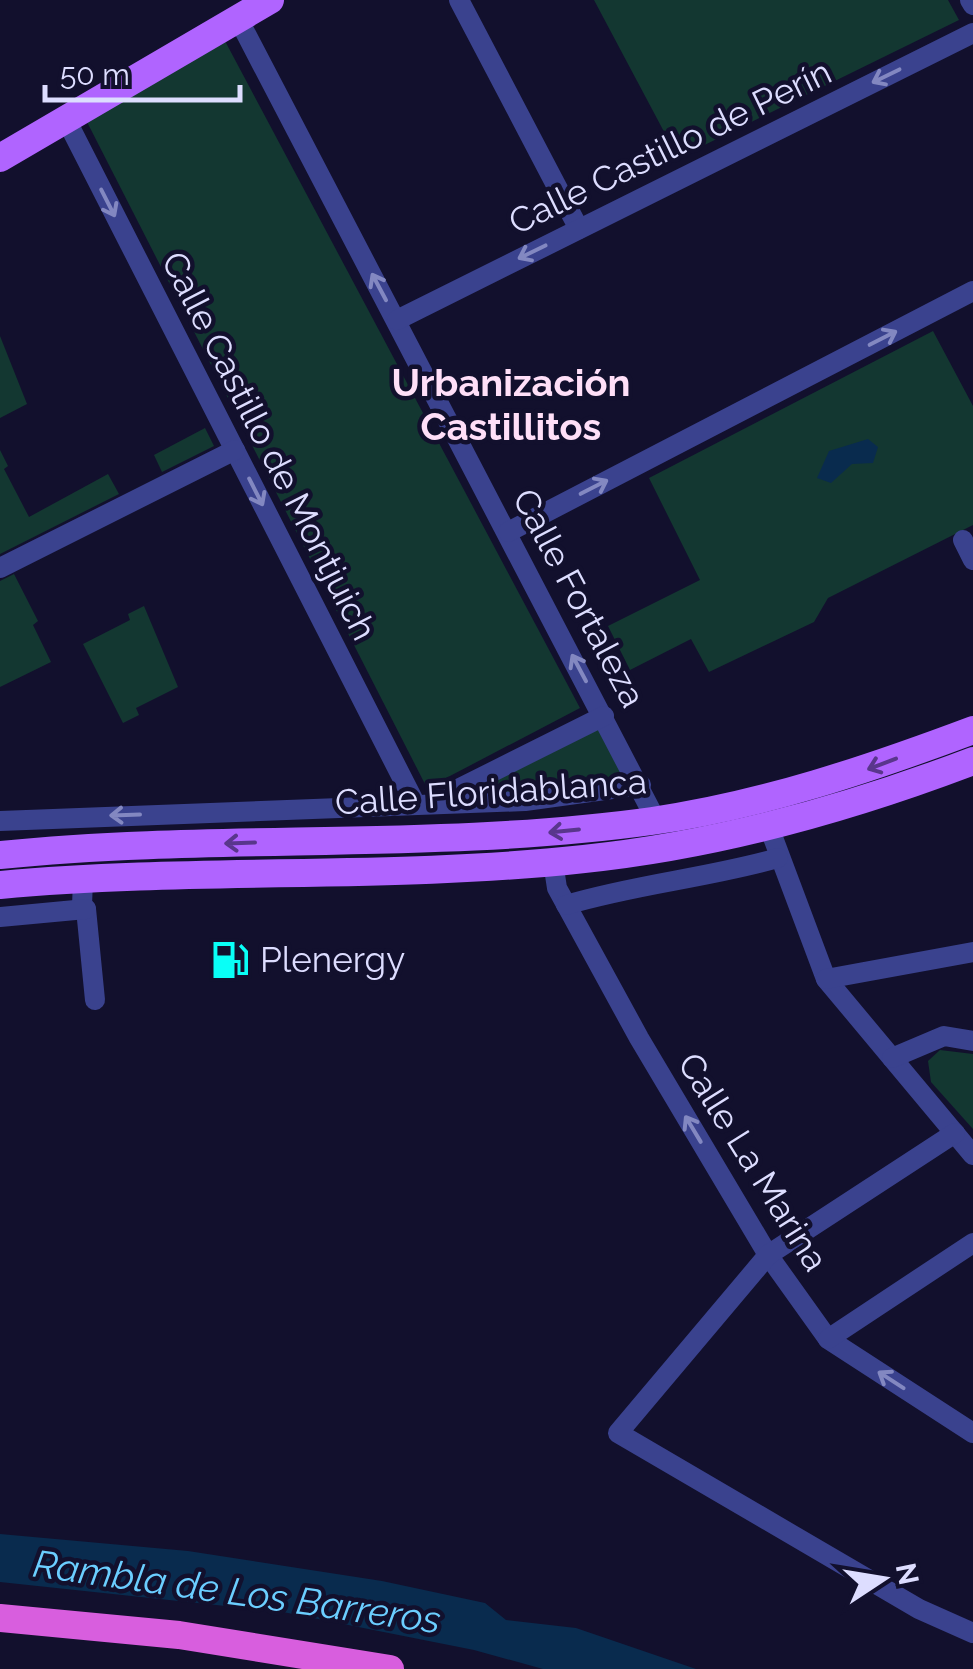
<svg xmlns="http://www.w3.org/2000/svg" width="973" height="1669" font-family="Raleway,sans-serif">
<rect width="100%" height="100%" fill="#12102d"/>
<g fill="#133731">
<polygon points="594,0 948,0 959,20 678,158"/>
<polygon points="225,41 580,708 427,788 86,120"/>
<polygon points="933,331 973,406 973,525 828,598 814,622 709,672 691,639 630,670 608,626 700,580 649,478"/>
<polygon points="0,336 27,404 0,418"/>
<polygon points="205,428 214,446 162,472 154,455"/>
<polygon points="0,450 8,466 4,469 29,517 108,474 119,494 0,554"/>
<polygon points="14,574 38,621 33,625 51,662 0,687 0,581"/>
<polygon points="144,606 178,687 136,708 139,715 123,723 83,644 130,620 128,614"/>
<polygon points="604,716 641,785 427,805"/>
<polygon points="940,1050 973,1054 973,1129 931,1082 928,1061"/>
</g>
<g fill="#092b4e">
<polygon points="868,439 878,447 873,463 852,464 831,483 817,478 829,451"/>
<polygon points="0,1534 188,1551 382,1581 485,1603 506,1620 576,1628 696,1669 543,1669 474,1650 283,1612 0,1582"/>
</g>
<g fill="none" stroke-linecap="round" stroke-linejoin="round">
<g stroke="#3a428e" stroke-width="20">
<polyline points="459,0 579,229"/>
<polyline points="970,0 973,5"/>
<polyline points="232,22 244,30 656,820"/>
<polyline points="58,121 71,129 416,805"/>
<polyline points="397,320 973,33"/>
<polyline points="508,532 973,291"/>
<polyline points="963,540 973,560"/>
<polyline points="0,568 235,450"/>
<polyline points="436,800 604,716"/>
<polyline points="0,821 525,801 641,785"/>
<polyline points="769,827 826,979 973,1155"/>
<polyline points="553,862 557,888 639,1038 768,1255 828,1339 973,1433"/>
<polyline points="83,879 82,906 86,909 95,1000"/>
<path d="M 566,905 C 636,884 708,878 778,858"/>
<polyline points="0,917 86,909"/>
<polyline points="826,979 973,952"/>
<polyline points="892,1058 944,1036 973,1041"/>
<polyline points="955,1133 768,1255 618,1433 919,1609 973,1633"/>
<polyline points="828,1339 973,1243"/>
</g>
<g stroke="#b064ff" stroke-width="28">
<polyline points="0,158 270,0"/>
<path d="M 0,855 C 216,833 436,851 652,821 C 763,805 869,769 973,730"/>
<path d="M 0,885 C 194,867 391,880 584,859 C 719,845 847,809 973,761"/>
</g>
<polyline stroke="#d85ede" stroke-width="28" points="0,1618 179,1635 390,1669"/>
</g>
<defs><path id="oneway-shaft" d="M-6 0H5M1.5-3L5.5 0L1.5 3" fill="none" stroke-width="1.6" stroke-linecap="round" stroke-linejoin="round" transform="scale(2.5)"/></defs>
<g stroke="#8388c1">
<use href="#oneway-shaft" transform="translate(886 76) rotate(154)"/>
<use href="#oneway-shaft" transform="translate(108 203) rotate(63)"/>
<use href="#oneway-shaft" transform="translate(532 252) rotate(154)"/>
<use href="#oneway-shaft" transform="translate(379 287) rotate(-118)"/>
<use href="#oneway-shaft" transform="translate(883 338) rotate(-27)"/>
<use href="#oneway-shaft" transform="translate(594 487) rotate(-27)"/>
<use href="#oneway-shaft" transform="translate(256 492) rotate(63)"/>
<use href="#oneway-shaft" transform="translate(579 668) rotate(-118)"/>
<use href="#oneway-shaft" transform="translate(125 815) rotate(178)"/>
<use href="#oneway-shaft" transform="translate(693 1129) rotate(-121)"/>
<use href="#oneway-shaft" transform="translate(891 1380) rotate(-147)"/>
</g>
<g stroke="#59368c">
<use href="#oneway-shaft" transform="translate(882 764) rotate(159)"/>
<use href="#oneway-shaft" transform="translate(564 831) rotate(174)"/>
<use href="#oneway-shaft" transform="translate(240 843) rotate(178)"/>
</g>
<defs>
<g id="fuel-bare" transform="scale(3)"><path d="M-5.5-6h7V0h2V4h1.3V-2.5L3-4.5l.8-.8L6-3V5H2.5V1h-1V6h-7ZM-4.2-4.7v3.2H.2V-4.7Z" fill="#09fff7" stroke="#12102d" stroke-width="2.5" paint-order="stroke"/></g>
</defs>
<g fill-rule="evenodd">
<use href="#fuel-bare" x="230" y="960"/>
</g>
<g text-anchor="middle" stroke-width="9" stroke-linejoin="round" paint-order="stroke">
<g font-size="35" fill="#ddf" stroke="#12102d">
<text transform="translate(670 147) rotate(-26)" y="12">Calle Castillo de Perín</text>
<text transform="translate(269 446) rotate(63)" y="12">Calle Castillo de Montjuich</text>
<text transform="translate(579 598) rotate(62)" y="12">Calle Fortaleza</text>
<text transform="translate(491 792) rotate(-4)" y="12">Calle Floridablanca</text>
<text transform="translate(753 1162) rotate(58)" y="12">Calle La Marina</text>
</g>
<g font-size="35" fill="#ddf" stroke="#12102d" text-anchor="start">
<text x="260" y="972">Plenergy</text>
</g>
<g font-size="38" font-weight="bold" fill="#ffdff8" stroke="#12102d">
<text x="511" y="396">Urbanización<tspan x="511" dy="44">Castillitos</tspan></text>
</g>
<g font-size="38" font-style="italic" fill="#6bceff" stroke="#12102d">
<text transform="translate(237 1592) rotate(8)" y="13">Rambla de Los Barreros</text>
</g>
</g>
<g transform="translate(883 1579) rotate(78)" stroke="#12102d" stroke-width="8" paint-order="stroke">
<path d="M0-8L18 38L0 25L-18 38Z" fill="#ddddff"/>
<text y="-15" font-size="28" font-weight="bold" text-anchor="middle" fill="#ddddff">N</text>
</g>
<path d="M45 85v15h195v-15" fill="none" stroke="#ddddff" stroke-width="5"/>
<text x="60" y="85" font-size="30" fill="#ddddff" stroke="#12102d" stroke-width="8" paint-order="stroke">50 m</text>
</svg>
